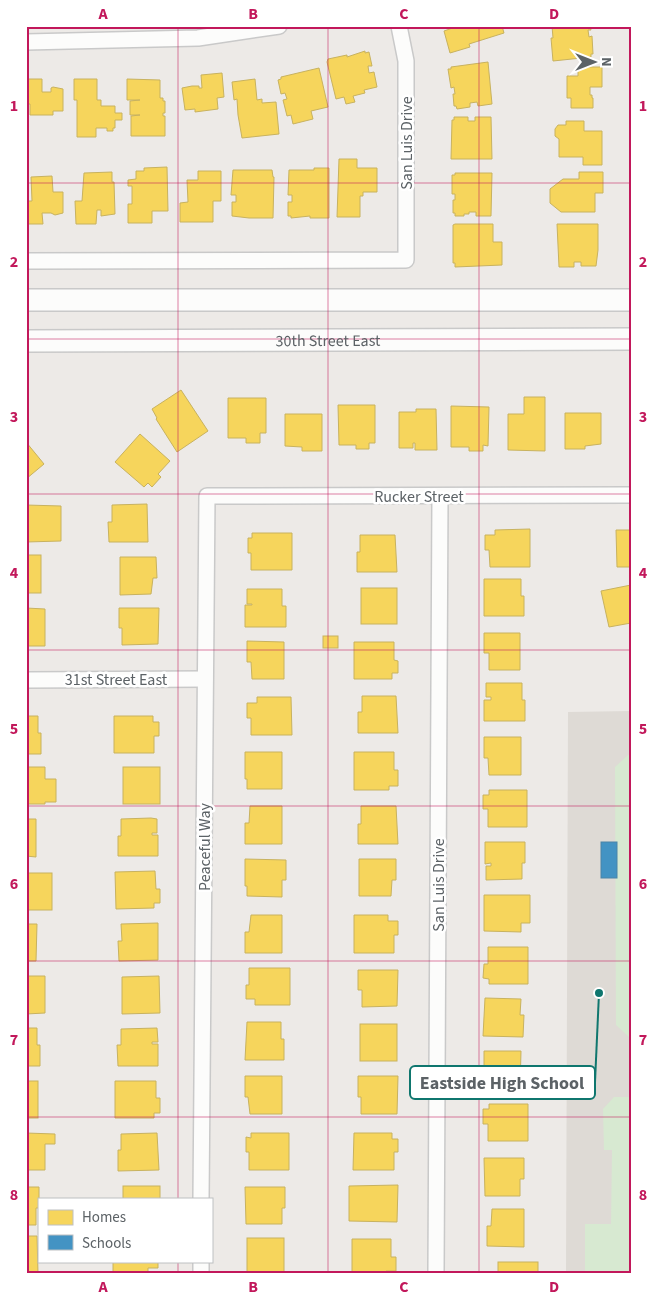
<svg xmlns="http://www.w3.org/2000/svg" width="657" height="1300" font-family="'Source Sans 3',sans-serif">
<rect width="100%" height="100%" fill="#edeae7"/>
<polygon fill="#dedad5" points="631,711 631,1274 566,1274 568,712"/>
<g fill="#d7e9d1">
<polygon points="628,755 631,755 631,1039 616,1025 615,767"/>
<polygon points="614,1097 631,1097 631,1274 585,1274 585,1224 611,1224 612,1150 604,1150 603,1109"/>
</g>
<g fill="#f6d55c" stroke="#c8b25f">
<polygon points="458,26 502,26 504,33 469,44 470,47 450,53 444,31"/>
<polygon points="552,26 590,26 591,30 588,30 589,37 592,36 593,54 591,54 591,57 553,61 551,38 553,38"/>
<polygon points="365,51 365,53 369,52 372,66 368,66 369,73 374,72 377,87 364,90 365,93 353,96 355,102 346,104 344,97 336,99 327,62 328,59 347,55 347,57"/>
<polygon points="488,62 492,104 478,106 477,102 470,103 470,107 457,109 456,106 454,106 453,94 455,94 454,87 451,88 448,69 451,69 451,67"/>
<polygon points="578,67 602,67 602,87 590,87 590,95 592,95 592,98 593,98 593,108 571,108 571,98 567,98 567,76 578,76"/>
<polygon points="319,68 328,107 311,111 313,119 293,124 291,115 287,116 283,100 287,99 285,93 281,94 278,80 281,79 281,77"/>
<polygon points="222,73 224,97 217,98 218,109 195,112 195,109 185,110 182,88 192,86 199,86 199,88 202,88 201,75"/>
<polygon points="26,79 42,79 42,92 51,92 51,88 53,87 63,89 63,111 53,111 53,115 30,115 30,104 26,104"/>
<polygon points="74,79 97,79 97,100 101,100 101,106 115,106 115,113 122,113 122,120 115,120 115,128 113,128 113,131 107,131 107,128 96,128 96,137 77,137 77,100 74,100"/>
<polygon points="127,79 160,80 160,98 163,98 163,101 165,101 165,113 163,113 163,116 165,116 165,136 131,136 131,116 140,115 130,115 130,101 140,100 127,100"/>
<polygon points="255,79 257,100 262,99 262,103 276,102 279,134 242,138 238,115 237,99 234,100 232,82"/>
<polygon points="454,117 468,117 468,121 475,121 475,117 491,117 492,159 451,159 452,120 454,120"/>
<polygon points="566,121 584,121 584,131 602,131 602,165 583,165 583,157 559,157 559,139 555,136 555,129 558,125 566,125"/>
<polygon points="339,159 357,159 357,168 377,168 377,192 363,192 363,196 360,196 360,217 337,217"/>
<polygon points="167,167 168,211 152,211 152,223 128,223 128,204 132,204 132,186 128,186 128,180 136,179 136,171 144,171 144,168"/>
<polygon points="314,168 329,168 329,218 310,218 310,216 291,218 291,216 288,216 288,202 292,202 292,195 288,195 289,170 314,170"/>
<polygon points="233,170 272,170 273,177 274,177 273,218 249,218 232,216 232,202 236,202 236,195 231,195"/>
<polygon points="198,171 221,171 221,201 213,201 213,222 180,222 180,203 188,202 187,180 198,180"/>
<polygon points="112,172 112,182 114,182 115,214 101,216 101,210 97,210 96,224 76,224 75,201 82,201 84,173"/>
<polygon points="579,172 603,172 603,193 595,193 595,212 561,212 550,203 550,189 563,179 579,179"/>
<polygon points="455,173 492,173 491,216 476,216 476,212 469,212 469,214 464,214 464,216 455,216 455,213 453,213 453,200 455,200 455,194 452,194 452,175 455,175"/>
<polygon points="52,176 53,192 63,192 63,213 55,215 51,213 42,213 43,224 26,224 26,201 32,201 31,177"/>
<polygon points="455,224 493,224 493,242 502,242 502,265 455,267 455,263 453,263 453,225"/>
<polygon points="557,224 598,224 598,250 596,266 581,266 581,262 574,262 574,267 559,267"/>
<polygon points="181,390 208,431 177,452 156,419 157,418 152,409"/>
<polygon points="524,397 545,397 545,451 508,450 508,414 524,414"/>
<polygon points="228,398 266,398 266,433 260,433 260,443 246,443 246,438 228,438"/>
<polygon points="338,405 375,405 375,443 369,443 369,449 356,449 356,445 339,445"/>
<polygon points="451,406 489,407 488,446 483,445 483,451 469,451 469,447 451,447"/>
<polygon points="416,409 436,409 437,450 415,450 415,443 413,443 413,448 399,448 399,412 416,412"/>
<polygon points="565,413 601,413 601,444 585,446 585,449 565,449"/>
<polygon points="285,414 322,414 322,451 302,451 302,447 285,446"/>
<polygon points="140,434 170,461 158,474 161,477 152,487 148,483 144,487 115,462"/>
<polygon points="26,442 44,464 26,479"/>
<polygon points="147,504 148,542 109,542 108,522 112,522 112,505"/>
<polygon points="26,505 61,506 61,541 26,542"/>
<polygon points="530,529 530,567 490,567 489,550 485,550 485,535 495,535 495,530"/>
<polygon points="616,530 631,530 631,567 617,567"/>
<polygon points="252,533 292,533 292,570 251,570 251,553 248,553 248,538 252,538"/>
<polygon points="360,535 395,535 397,572 357,572 357,552 360,552"/>
<rect x="26" y="555" width="15" height="38"/>
<polygon points="120,557 156,557 157,578 153,578 151,594 120,595"/>
<polygon points="484,579 521,579 521,596 524,596 524,616 484,616"/>
<polygon points="631,585 631,623 609,627 601,591"/>
<rect x="361" y="588" width="36" height="36"/>
<polygon points="247,589 282,589 282,606 286,606 286,627 245,627 245,605 252,605 252,604 247,604"/>
<polygon points="26,608 45,609 45,646 26,646"/>
<polygon points="119,608 159,608 158,644 122,645 122,628 119,628"/>
<polygon points="484,633 520,633 520,670 489,670 489,653 484,653"/>
<rect x="323" y="636" width="15" height="12"/>
<polygon points="247,641 284,642 284,679 252,679 251,662 247,662"/>
<polygon points="354,642 394,642 394,660 398,661 398,673 392,673 392,679 354,679"/>
<polygon points="486,683 522,683 522,700 525,700 525,721 484,721 484,700 491,700 491,697 486,697"/>
<polygon points="362,696 396,696 398,733 358,733 358,712 362,712"/>
<polygon points="257,697 291,697 292,735 251,735 251,718 247,718 247,703 257,703"/>
<polygon points="26,716 38,716 38,733 41,733 41,754 26,754"/>
<polygon points="114,716 153,716 153,722 159,722 159,736 154,736 154,753 114,753"/>
<polygon points="484,737 521,737 521,775 489,775 488,758 484,758"/>
<polygon points="245,752 282,752 282,789 247,789 247,779 245,779"/>
<polygon points="354,752 394,752 394,770 398,770 398,786 389,786 389,790 354,790"/>
<polygon points="26,767 45,767 45,779 56,779 56,802 45,802 45,804 26,804"/>
<rect x="123" y="767" width="37" height="37"/>
<polygon points="489,790 527,790 527,827 488,827 488,809 483,809 483,795 489,795"/>
<polygon points="250,806 282,806 282,844 245,844 245,823 249,823"/>
<polygon points="361,806 396,806 398,844 358,844 358,824 361,824"/>
<polygon points="151,818 157,819 157,833 152,833 152,835 158,835 158,856 118,856 118,836 121,836 121,819"/>
<polygon points="26,819 36,819 36,857 26,856"/>
<polygon points="485,842 525,842 525,863 522,863 522,879 486,880 486,866 491,866 491,863 485,864"/>
<polygon points="245,859 286,860 286,880 282,880 282,897 247,896 247,886 245,886"/>
<polygon points="359,859 396,859 396,880 392,880 391,896 359,896"/>
<polygon points="155,871 156,889 160,889 160,903 154,903 154,908 116,909 115,872"/>
<rect x="26" y="873" width="26" height="37"/>
<polygon points="484,895 530,895 530,923 521,923 521,932 484,931"/>
<polygon points="251,915 282,915 282,953 245,953 245,932 249,932"/>
<polygon points="354,915 388,915 388,921 398,921 398,935 394,935 394,953 354,953"/>
<polygon points="158,923 158,960 119,961 118,941 122,941 121,924"/>
<polygon points="26,924 37,924 36,961 26,961"/>
<polygon points="488,947 528,947 528,984 489,984 489,979 483,978 484,964 488,964"/>
<polygon points="249,968 290,968 290,1005 255,1005 255,999 246,999 246,985 249,985"/>
<polygon points="358,970 398,970 397,1006 362,1007 362,990 358,990"/>
<polygon points="26,976 45,976 45,1013 26,1014"/>
<polygon points="159,976 160,1013 122,1014 122,977"/>
<polygon points="485,998 521,999 520,1015 524,1015 523,1037 483,1036"/>
<polygon points="247,1022 281,1022 281,1039 284,1039 284,1060 245,1060"/>
<rect x="360" y="1024" width="37" height="37"/>
<polygon points="26,1028 37,1028 37,1045 40,1045 40,1066 26,1066"/>
<polygon points="157,1028 158,1042 152,1042 152,1044 158,1044 158,1066 118,1066 117,1045 121,1045 121,1029"/>
<polygon points="484,1051 521,1051 520,1089 488,1089 487,1071 484,1071"/>
<polygon points="245,1076 282,1076 282,1114 250,1114 248,1097 245,1097"/>
<polygon points="358,1076 398,1076 397,1114 361,1114 361,1097 358,1097"/>
<rect x="26" y="1081" width="12" height="37"/>
<polygon points="115,1081 156,1081 156,1098 160,1098 160,1113 154,1113 154,1118 115,1118"/>
<polygon points="489,1104 528,1104 528,1141 488,1141 488,1124 483,1124 483,1109 489,1109"/>
<polygon points="26,1133 55,1134 55,1144 45,1144 45,1170 26,1170"/>
<polygon points="157,1133 159,1170 118,1171 118,1150 121,1150 121,1134"/>
<polygon points="251,1133 289,1133 289,1170 249,1170 249,1152 246,1152 246,1137 251,1138"/>
<polygon points="354,1133 392,1133 392,1139 398,1139 398,1152 394,1152 394,1170 353,1170"/>
<polygon points="484,1158 524,1158 524,1179 520,1179 520,1196 485,1196"/>
<polygon points="398,1185 397,1222 349,1221 349,1186"/>
<rect x="123" y="1186" width="37" height="13"/>
<polygon points="26,1187 39,1187 39,1208 36,1208 36,1225 26,1225"/>
<polygon points="245,1187 285,1187 285,1208 282,1208 282,1224 246,1224"/>
<polygon points="492,1209 524,1209 524,1247 487,1246 487,1226 491,1226"/>
<polygon points="26,1236 37,1236 38,1273 26,1273"/>
<rect x="247" y="1238" width="37" height="36"/>
<polygon points="352,1239 391,1239 391,1257 396,1257 396,1271 386,1271 386,1274 352,1274"/>
<polygon points="113,1261 158,1261 158,1268 148,1268 148,1274 113,1274"/>
<rect x="498" y="1262" width="40" height="12"/>
</g>
<rect fill="#4393c3" stroke="#4a84a7" x="601" y="842" width="16" height="36"/>
<g fill="none" stroke-linecap="round" stroke-linejoin="round">
<g stroke="#c9c9c9" stroke-width="18">
<g id="street">
<polyline points="26,42 198,38 279,26"/>
<polyline points="26,261 406,260 406,61 399,26"/>
<polyline points="26,680 205,679"/>
<polyline points="201,1199 207,496 631,495"/>
<polyline points="201,1274 201,1261"/>
<polyline points="436,1274 440,496"/>
</g>
</g>
<g stroke="#c9c9c9" stroke-width="24">
<g id="secondary">
<polyline points="26,300 631,300"/>
<path id="s1" d="M 26,341 L 631,339"/>
</g>
</g>
<use href="#street" stroke="#fcfcfb" stroke-width="15"/>
<use href="#secondary" stroke="#fcfcfb" stroke-width="21"/>
</g>
<path fill="none" stroke="#c2185b" stroke-width="1" stroke-opacity="0.55" d="M 178,26 L 178,1199M 328,26 L 328,1274M 479,26 L 479,1274M 26,183 L 631,183M 26,339 L 631,339M 26,494 L 631,494M 26,650 L 631,650M 26,806 L 631,806M 26,961 L 631,961M 26,1117 L 631,1117M 178,1261 L 178,1274"/>
<g text-anchor="middle" stroke-width="5" stroke-linejoin="round" paint-order="stroke">
<g font-size="16" fill="#5c6266" stroke="#fff">
<text transform="translate(406 143) rotate(-90)" y="6">San Luis Drive</text>
<text dy="6" stroke="none"><textPath href="#s1" startOffset="302">30th Street East</textPath></text>
<text x="419" y="502">Rucker Street</text>
<text x="116" y="685">31st Street East</text>
<text transform="translate(204 847) rotate(-90)" y="6">Peaceful Way</text>
<text transform="translate(438 885) rotate(-90)" y="6">San Luis Drive</text>
</g>
</g>
<path fill="none" stroke="#0f766e" stroke-width="2" d="M599 993L595 1082"/>
<circle fill="#0f766e" stroke="#fff" stroke-width="2" cx="599" cy="993" r="5"/>
<rect fill="#fff" stroke="#0f766e" stroke-width="2" x="410" y="1066" width="185" height="33" rx="5"/>
<g font-size="18" text-anchor="middle" font-weight="bold" fill="#5c6266">
<text x="502" y="1089">Eastside High School</text>
</g>
<rect width="657" height="1300" fill="none" stroke="#ffffff" stroke-width="55"/>
<rect x="38" y="1198" width="175" height="65" fill="#ffffff" stroke="#bec0c2"/>
<rect x="48" y="1210" width="25" height="15" fill="#f6d55c" stroke="#bec0c2"/>
<text x="82" y="1222" font-size="15" fill="#5c6266">Homes</text>
<rect x="48" y="1235" width="25" height="15" fill="#4393c3" stroke="#bec0c2"/>
<text x="82" y="1248" font-size="15" fill="#5c6266">Schools</text>
<g transform="translate(594 62) rotate(90)" stroke="#ffffff" stroke-width="4" paint-order="stroke">
<path d="M0-4L9 19L0 12L-9 19Z" fill="#5c6266"/>
<text y="-8" font-size="14" font-weight="bold" text-anchor="middle" fill="#5c6266">N</text>
</g>
<rect x="28" y="28" width="602" height="1244" fill="none" stroke="#c2185b" stroke-width="2"/>
<g font-size="16" text-anchor="middle" font-weight="bold" fill="#c2185b">
<text x="103" y="19">A</text>
<text x="253" y="19">B</text>
<text x="404" y="19">C</text>
<text x="554" y="19">D</text>
<text x="14" y="111">1</text>
<text x="643" y="111">1</text>
<text x="14" y="267">2</text>
<text x="643" y="267">2</text>
<text x="14" y="422">3</text>
<text x="643" y="422">3</text>
<text x="14" y="578">4</text>
<text x="643" y="578">4</text>
<text x="14" y="734">5</text>
<text x="643" y="734">5</text>
<text x="14" y="889">6</text>
<text x="643" y="889">6</text>
<text x="14" y="1045">7</text>
<text x="643" y="1045">7</text>
<text x="14" y="1200">8</text>
<text x="643" y="1200">8</text>
<text x="103" y="1292">A</text>
<text x="253" y="1292">B</text>
<text x="404" y="1292">C</text>
<text x="554" y="1292">D</text>
</g>
</svg>
